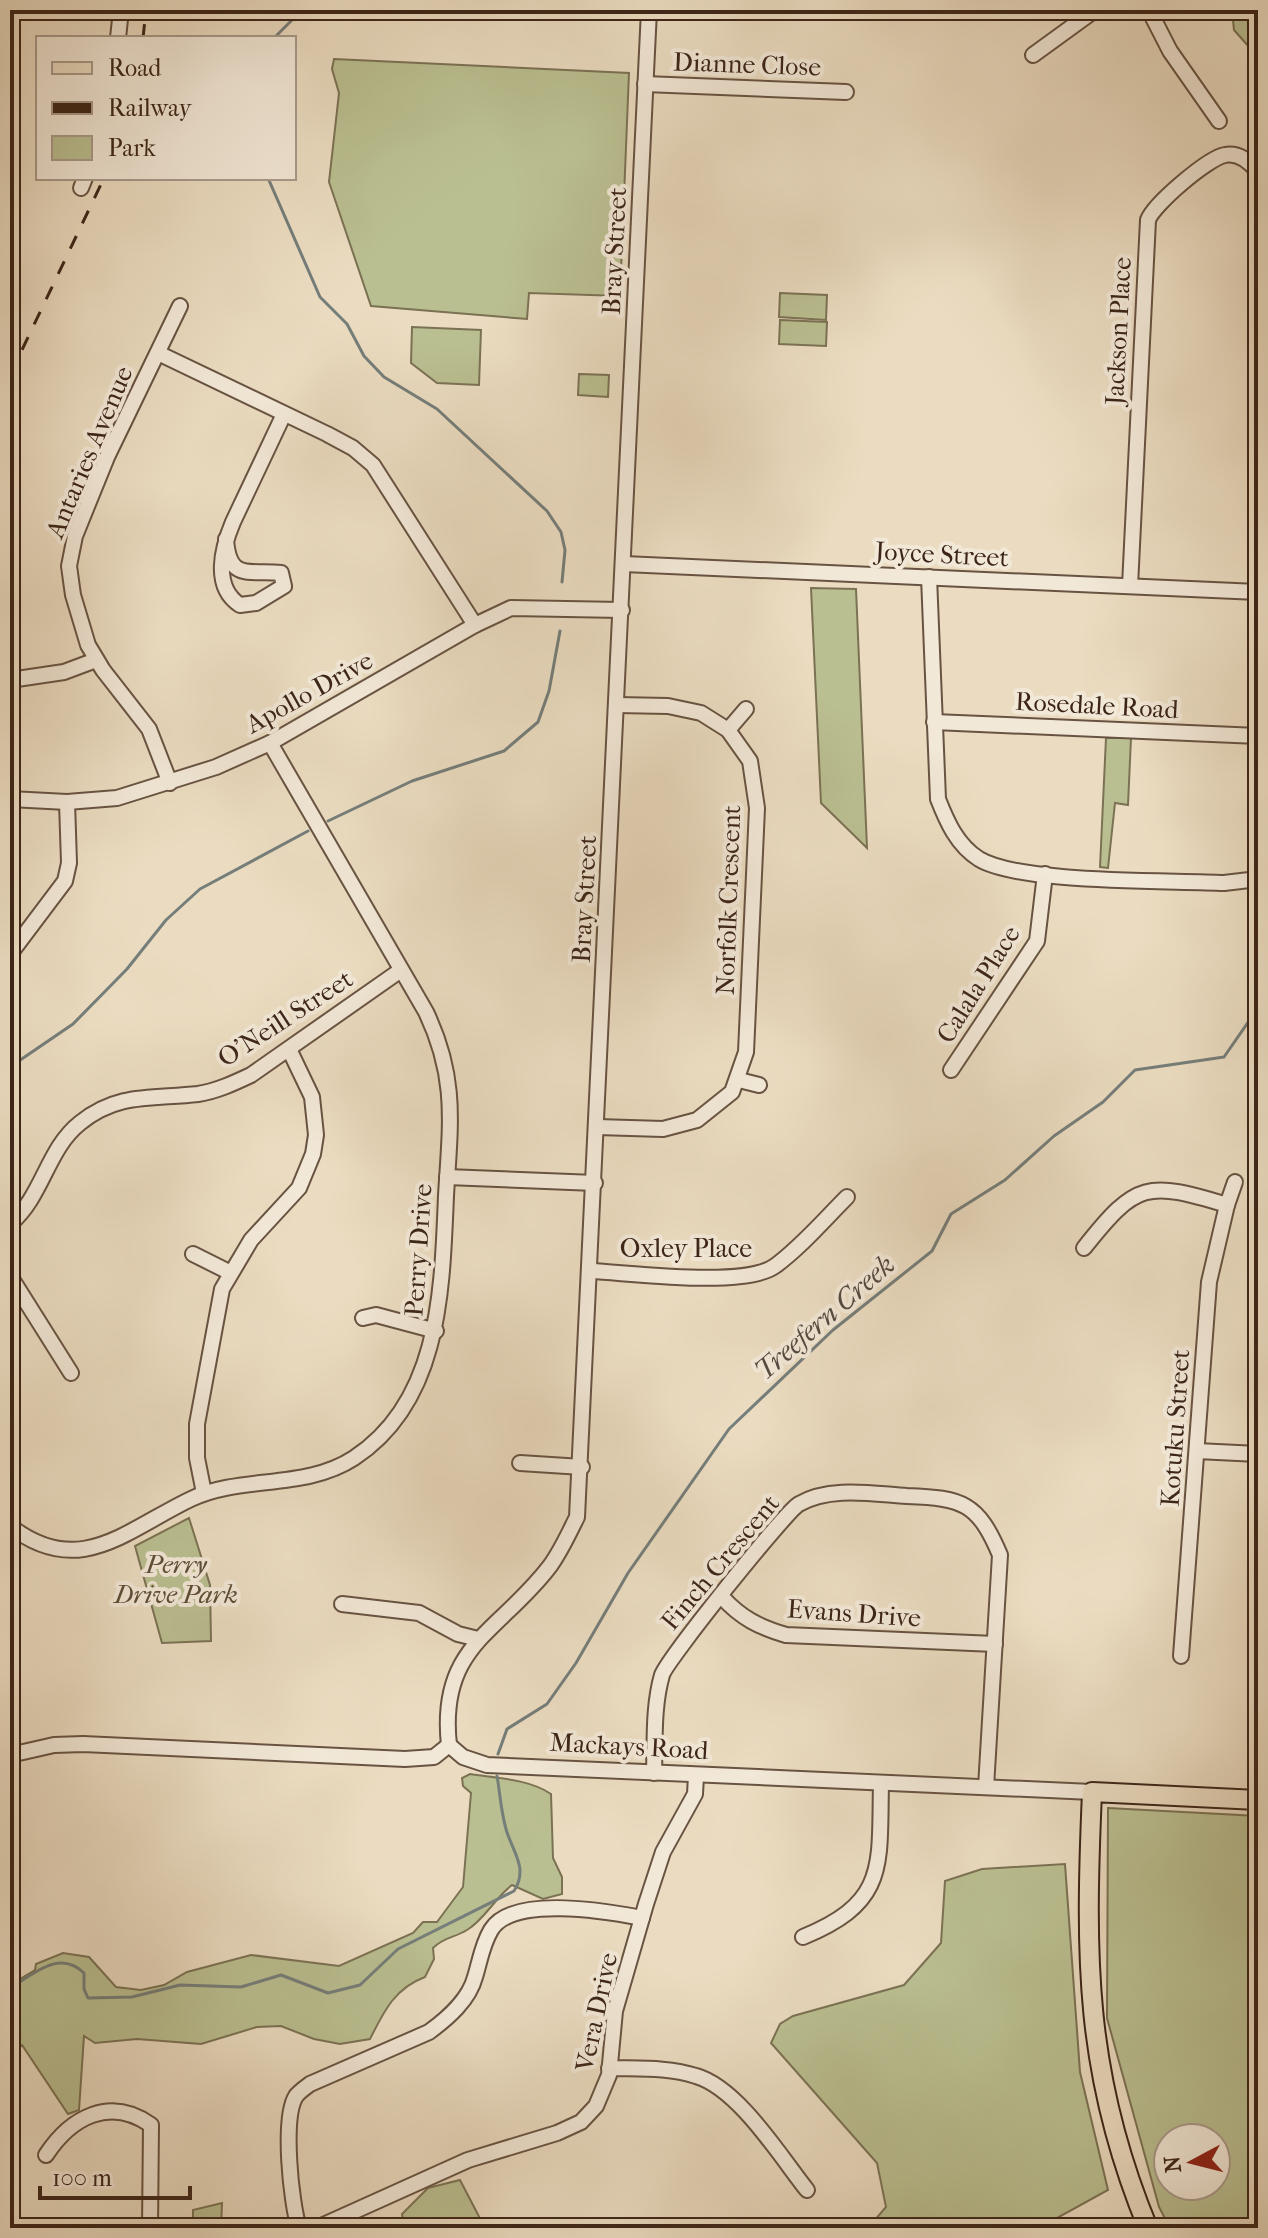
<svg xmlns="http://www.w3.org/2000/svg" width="1268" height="2238" font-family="'IM FELL French Canon',serif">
<rect width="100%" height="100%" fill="#ebdcc1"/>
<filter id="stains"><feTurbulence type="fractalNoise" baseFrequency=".0025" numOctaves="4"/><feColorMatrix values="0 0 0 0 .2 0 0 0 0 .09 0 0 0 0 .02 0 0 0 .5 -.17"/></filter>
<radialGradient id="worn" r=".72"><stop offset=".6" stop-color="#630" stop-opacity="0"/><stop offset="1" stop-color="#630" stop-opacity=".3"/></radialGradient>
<g fill="#babf91" stroke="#7b7254" stroke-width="2" fill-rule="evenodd">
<polygon points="1232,10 1258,10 1258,57 1234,30"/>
<polygon points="334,59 629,73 620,296 529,293 527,319 371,306 329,182 339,93 332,69"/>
<polygon points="780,293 827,295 826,320 779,317"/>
<polygon points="780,320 827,322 826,346 779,344"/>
<polygon points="412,327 481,330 479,385 437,383 411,363"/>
<polygon points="579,374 609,375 608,397 578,395"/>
<polygon points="811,588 856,589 867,848 821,803"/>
<polygon points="1106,738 1131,738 1128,805 1115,803 1108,868 1100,867"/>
<polygon points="189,1518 210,1585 211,1641 162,1643 135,1546"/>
<path d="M 470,1774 C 496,1778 529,1779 551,1794 L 553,1858 L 562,1877 L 562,1894 L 543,1899 L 512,1885 C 495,1898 484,1920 467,1930 C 454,1938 444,1937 433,1948 L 434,1959 L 425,1977 C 395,1988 384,2011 370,2039 L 340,2044 L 314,2039 L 281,2026 L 257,2027 L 201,2044 L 137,2039 L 95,2043 L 84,2036 L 79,2110 L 68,2114 L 22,2045 L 10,2056 L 10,1985 L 35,1970 L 36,1964 L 63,1953 L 89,1957 L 116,1987 L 141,1990 L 164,1985 L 187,1972 L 251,1955 L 339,1966 L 413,1933 L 423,1922 L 437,1922 L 463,1887 L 471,1793 L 463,1786 L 462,1778 Z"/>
<path d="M 1108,1808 L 1258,1816 L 1258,2228 L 1170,2228 L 1159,2207 L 1107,2018 ZM 1168,2138 L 1216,2138 L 1216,2186 L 1168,2186 Z"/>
<polygon points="1065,1864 1080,2072 1108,2190 1039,2228 868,2228 886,2207 877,2163 771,2043 780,2024 793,2016 904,1985 941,1943 945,1881 982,1869"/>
<polygon points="460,2180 485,2228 404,2228 402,2214 428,2188"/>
<polygon points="222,2203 221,2228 193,2228 193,2210"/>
</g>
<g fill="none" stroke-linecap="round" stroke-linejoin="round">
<g stroke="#757e7a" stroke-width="3">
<polyline points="274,38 302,10"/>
<polyline points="268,178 320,297 347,324 364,356 384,377 437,409 547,511 561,532 565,550 562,582"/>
<polyline points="328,821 412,781 504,751 538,722 549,691 560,631"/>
<polyline points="10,1067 73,1024 127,969 166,920 200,889 308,831"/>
<polyline points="498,1754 507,1729 547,1704 576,1663 628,1573 729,1429 833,1330 932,1251 951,1214 1005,1180 1054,1136 1103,1102 1135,1070 1224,1057 1258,1008"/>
<path d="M 10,1988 C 34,1974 59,1949 84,1973 L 84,1989 L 88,1998 L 132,1997 L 180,1985 L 241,1987 L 281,1975 L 328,1993 L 360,1985 L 398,1949 L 514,1891 C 529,1868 512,1851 506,1829 C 501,1812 500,1793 497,1776"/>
</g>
<g stroke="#685342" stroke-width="18">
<g id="minor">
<polyline points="1149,10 1170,51 1219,121"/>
<polyline points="118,38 121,10"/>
<polyline points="1033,55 1095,10"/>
<polyline points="645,84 846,92"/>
<polyline points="81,188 85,178"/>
<polyline points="158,353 327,434 353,448 373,465 475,625"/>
<path d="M 226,539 C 229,583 251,569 281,573 L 284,586 L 256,603 L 240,605 C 212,587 222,548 233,522 L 284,414"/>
<polyline points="624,564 1258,592"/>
<path d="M 929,577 L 938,799 C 947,822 957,845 979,859 C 1021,884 1169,880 1224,883 L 1258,879"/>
<path d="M 1130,586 L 1148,220 C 1154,204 1208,158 1225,155 C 1239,152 1250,162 1258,172"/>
<polyline points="10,680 64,672 96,660"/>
<polyline points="934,722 1258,736"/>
<polyline points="728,730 746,709"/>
<polyline points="170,783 149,729 103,670 88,645 73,595 69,566 75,536 107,457 180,306"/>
<polyline points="10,799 67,802 117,798 216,767 270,743 475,625 511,608 622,610"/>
<polyline points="10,954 65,881 69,863 67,802"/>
<polyline points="951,1070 1037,941 1045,874"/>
<polyline points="739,1080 759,1085"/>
<polyline points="597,1127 663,1129 697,1120 732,1092 746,1052 757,808 750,761 728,730 701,713 668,706 617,705"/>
<polyline points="447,1177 595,1183"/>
<polyline points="1227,1205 1235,1182"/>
<path d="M 10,1224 C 43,1196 47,1149 80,1123 C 118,1092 154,1099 198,1094 C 217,1091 234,1083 251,1075 L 401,970"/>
<path d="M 1084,1248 C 1137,1181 1147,1181 1227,1205 L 1209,1282 L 1181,1656"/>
<polyline points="193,1254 229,1272"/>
<path d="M 592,1271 C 632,1273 744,1288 775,1266 C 801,1247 824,1220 847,1197"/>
<polyline points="10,1276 71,1373"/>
<polyline points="363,1318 376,1315 436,1331"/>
<polyline points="1197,1451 1258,1454"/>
<polyline points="520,1463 582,1467"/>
<polyline points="204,1493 197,1458 197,1424 222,1289 251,1240 299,1188 313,1154 316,1135 312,1097 289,1049"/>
<path d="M 10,1526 C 79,1580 126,1530 191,1499 C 242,1475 305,1490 354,1458 C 441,1401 442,1289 446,1196 C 450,1125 458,1079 426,1012 L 270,743"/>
<path d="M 722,1597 C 741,1618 759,1627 786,1635 L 995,1644"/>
<polyline points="342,1604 419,1613 458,1634 478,1639"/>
<path d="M 449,1745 C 438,1645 500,1632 550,1566 C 561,1551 569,1533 577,1517 L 649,10"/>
<polyline points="449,1745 463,1757 487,1765 1092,1792"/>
<polyline points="10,1755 54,1745 83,1744 405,1759 434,1757 449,1745"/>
<path d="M 654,1773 C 655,1742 653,1706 662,1675 C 666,1661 785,1512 799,1504 C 830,1486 873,1494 907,1496 C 963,1498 978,1503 1000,1555 L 986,1787"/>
<path d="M 803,1937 C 888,1902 879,1866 881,1784"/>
<path d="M 609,2068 C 638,2069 668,2067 696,2076 C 738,2088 780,2156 807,2190"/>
<path d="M 46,2155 C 71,2117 110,2096 151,2125 L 150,2228"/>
<path d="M 299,2228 C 291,2203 282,2118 296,2096 C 299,2092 306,2087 310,2084 L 429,2032 C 448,2018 469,2000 475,1977 C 480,1961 482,1945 491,1930 C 512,1895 606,1911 642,1918"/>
<polyline points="317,2228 468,2160 557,2133 581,2122 596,2106 609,2075 615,2011 646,1904 663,1852 695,1794 696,1776"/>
</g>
</g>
<g stroke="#3c2518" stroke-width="22">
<path id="major" d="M 1148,2228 C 1084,2074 1085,1955 1092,1792 L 1258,1800"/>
</g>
<use href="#minor" stroke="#f2e8d7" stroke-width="14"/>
<use href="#major" stroke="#ebdcc1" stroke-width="18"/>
<g stroke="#3c2518" stroke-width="3" stroke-dasharray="14 14" stroke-linecap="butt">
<polyline points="143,38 146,10"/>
<polyline points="10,375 104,178"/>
</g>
</g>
<g text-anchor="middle" stroke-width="8" stroke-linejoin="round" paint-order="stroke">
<g font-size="26" fill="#3c2518" stroke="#f2e8d7">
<text transform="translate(747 64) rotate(2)" y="9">Dianne Close</text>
<text transform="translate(614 251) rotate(-87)" y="9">Bray Street</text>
<text transform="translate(1118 331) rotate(-87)" y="9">Jackson Place</text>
<text transform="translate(89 452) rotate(-67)" y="9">Antaries Avenue</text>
<text transform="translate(942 554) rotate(3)" y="9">Joyce Street</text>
<text transform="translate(309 692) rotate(-29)" y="9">Apollo Drive</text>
<text transform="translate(1097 705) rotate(3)" y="9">Rosedale Road</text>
<text transform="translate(584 899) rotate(-87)" y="9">Bray Street</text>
<text transform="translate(728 900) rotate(-88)" y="9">Norfolk Crescent</text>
<text transform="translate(978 984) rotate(-58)" y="9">Calala Place</text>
<text transform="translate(285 1018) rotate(-33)" y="9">O'Neill Street</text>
<text x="686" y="1257">Oxley Place</text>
<text transform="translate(418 1250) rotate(-86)" y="9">Perry Drive</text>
<text transform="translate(1175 1428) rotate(-86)" y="9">Kotuku Street</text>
<text transform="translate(720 1562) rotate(-50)" y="9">Finch Crescent</text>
<text transform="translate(854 1613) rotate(4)" y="9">Evans Drive</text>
<text transform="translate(629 1746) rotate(3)" y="9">Mackays Road</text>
<text transform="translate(596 2012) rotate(-78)" y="9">Vera Drive</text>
</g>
<g font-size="26" font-style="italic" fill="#5c4c36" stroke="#f2e8d7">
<text x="176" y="1573">Perry<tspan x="176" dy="30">Drive Park</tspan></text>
</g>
<g font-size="28" font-style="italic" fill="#544a41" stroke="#f2e8d7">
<text transform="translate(824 1317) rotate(-41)" y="10">Treefern Creek</text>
</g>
</g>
<rect width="1268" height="2238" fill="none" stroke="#ebdcc1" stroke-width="40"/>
<rect x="12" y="12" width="1244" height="2214" fill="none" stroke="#3c2518" stroke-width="4"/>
<rect x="20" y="20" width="1228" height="2198" fill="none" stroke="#3c2518" stroke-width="2"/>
<rect x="36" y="36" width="260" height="144" fill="#f2e8d7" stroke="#a99a8b" stroke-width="2"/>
<rect x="52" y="62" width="40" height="12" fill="#ebdcc1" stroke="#a99a8b" stroke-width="2"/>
<text x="108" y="76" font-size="24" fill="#3c2518">Road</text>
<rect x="52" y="102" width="40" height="12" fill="#3c2518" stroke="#a99a8b" stroke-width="2"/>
<text x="108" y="116" font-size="24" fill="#3c2518">Railway</text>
<rect x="52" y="136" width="40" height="24" fill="#babf91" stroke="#a99a8b" stroke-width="2"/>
<text x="108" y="156" font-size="24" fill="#3c2518">Park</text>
<g transform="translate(1192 2162) rotate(263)"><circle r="38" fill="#f2e8d7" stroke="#a99a8b" stroke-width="2"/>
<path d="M0-6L14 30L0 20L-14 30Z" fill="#8f2418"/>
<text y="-12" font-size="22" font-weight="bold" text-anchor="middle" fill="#3c2518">N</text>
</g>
<path d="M40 2186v12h150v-12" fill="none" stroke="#3c2518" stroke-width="4"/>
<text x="52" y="2186" font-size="24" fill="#3c2518" stroke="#f2e8d7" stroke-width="6" paint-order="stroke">100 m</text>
<rect width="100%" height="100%" filter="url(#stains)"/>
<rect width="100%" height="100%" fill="url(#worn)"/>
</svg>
